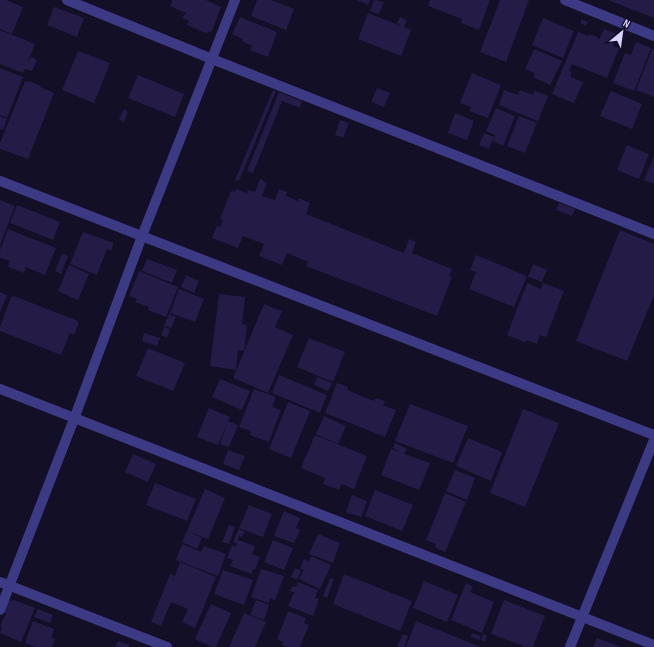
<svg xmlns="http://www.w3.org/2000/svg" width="654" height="647" font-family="'Sofia Sans Condensed',sans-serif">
<rect width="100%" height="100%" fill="#130f26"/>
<g fill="#241b47">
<polygon points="0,0 6,0 23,7 12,34 0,29"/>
<polygon points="172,0 206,0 221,7 212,31 206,33 187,25 189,21 182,18 186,13 170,6"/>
<polygon points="257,0 271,0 294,9 286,30 251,16"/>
<polygon points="357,0 370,0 368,5"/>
<polygon points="374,0 384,2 379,14 370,11"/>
<polygon points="430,0 490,0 479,30 461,23 462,19 428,6"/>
<polygon points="500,0 529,0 506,62 480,52"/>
<polygon points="608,0 654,0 654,18"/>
<polygon points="54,7 84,18 77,37 47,25"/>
<polygon points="368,13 401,26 397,23 400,17 407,20 404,27 411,30 401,56 358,39"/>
<polygon points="240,17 277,32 268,57 250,50 252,46 242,41 243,39 232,34"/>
<polygon points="543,18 574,31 563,58 532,45"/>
<polygon points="582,19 588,22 586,26 580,23"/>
<polygon points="604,29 617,34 613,46 619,48 607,78 572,64 569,71 572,72 570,77 583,82 574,103 552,94 578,32 588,36 589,34 598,37 598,39 599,40"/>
<polygon points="0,30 35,44 27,63 31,57 37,60 32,71 25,69 23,73 0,64"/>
<polygon points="636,42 651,48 634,91 613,83 625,53 631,55"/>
<polygon points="534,49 562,61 550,85 533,77 535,73 525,69"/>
<polygon points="652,49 654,49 654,97 636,90"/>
<polygon points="78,51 110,63 94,103 62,90"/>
<polygon points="0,68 23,77 7,118 0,115"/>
<polygon points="472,73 501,85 488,118 469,111 471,107 460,103"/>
<polygon points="138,75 184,94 175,117 128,98"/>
<polygon points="25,81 28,82 29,81 41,86 40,87 54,93 28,159 0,149 0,143"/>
<polygon points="377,88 390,93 384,107 371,102"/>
<polygon points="273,90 276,91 239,181 235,180"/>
<polygon points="504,90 518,95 520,90 533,95 535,91 548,96 538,121 499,105"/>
<polygon points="611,91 642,104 632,129 600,116"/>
<polygon points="279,92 302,101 300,108 282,101 253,173 247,171"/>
<polygon points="496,108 515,116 503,146 493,141 495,135 486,131"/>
<polygon points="124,109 128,112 124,122 119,119"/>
<polygon points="455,113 474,121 467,140 448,133"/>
<polygon points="0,116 7,119 3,130 0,129"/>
<polygon points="519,116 537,123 525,153 507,146"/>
<polygon points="340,120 349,123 343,138 335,135"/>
<polygon points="484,133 494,137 489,149 479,145"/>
<polygon points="627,145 649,154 639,179 617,170"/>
<polygon points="654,156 654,184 644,180"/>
<polygon points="260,179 267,183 262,196 275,200 279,189 287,192 286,196 298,201 299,198 310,203 306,214 404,253 409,239 416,242 412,253 452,269 449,276 452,277 437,316 306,266 308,262 287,253 282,265 259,256 264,244 243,236 238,248 212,238 217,226 220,227 223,220 220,219 231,191 235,192 236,189 247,193 248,190 255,192"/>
<polygon points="0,200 15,206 0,245"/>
<polygon points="559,203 575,209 572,216 556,210"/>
<polygon points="17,205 60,222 53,240 10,223"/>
<polygon points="8,229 56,248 45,275 26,267 24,273 8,267 10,261 0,258 0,250"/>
<polygon points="620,230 654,244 654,295 627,361 576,341"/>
<polygon points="83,232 114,243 111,251 107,249 97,275 70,264"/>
<polygon points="62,254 68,256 61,274 55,271"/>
<polygon points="476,255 527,276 514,307 469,289 476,272 470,270"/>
<polygon points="147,259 177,270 172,283 142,271"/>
<polygon points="533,264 547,270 542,282 528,277"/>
<polygon points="69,265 89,274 78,300 58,291"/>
<polygon points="139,271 178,287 166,317 148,310 149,307 135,302 137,299 129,296"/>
<polygon points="186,275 199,281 194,293 181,287"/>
<polygon points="527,283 541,289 543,283 564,291 546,337 540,335 537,344 526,340 525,342 507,335"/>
<polygon points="179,289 204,299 195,322 170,313"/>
<polygon points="0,292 7,295 0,312"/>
<polygon points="219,294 245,297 242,324 247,325 244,351 238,350 236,370 210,366"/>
<polygon points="14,296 78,321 78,325 74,335 70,333 61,355 0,331 0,327 11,297"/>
<polygon points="264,304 282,311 275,327 293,335 268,393 233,378"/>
<polygon points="169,314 176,317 171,328 164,326"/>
<polygon points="164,327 170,329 167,338 161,335"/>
<polygon points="144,333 160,338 157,346 142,341"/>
<polygon points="309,338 345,352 333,382 297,367"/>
<polygon points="148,348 185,363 173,391 136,376"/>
<polygon points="279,375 327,395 320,413 272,393"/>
<polygon points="317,377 332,383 328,391 314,385"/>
<polygon points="220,379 250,391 242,410 212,397"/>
<polygon points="337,383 348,387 347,390 374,401 376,398 385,401 383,405 396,410 385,437 325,413"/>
<polygon points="254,389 276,397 272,407 281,410 269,442 250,435 251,431 239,427"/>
<polygon points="288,402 310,411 291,458 269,449"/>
<polygon points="410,404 468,426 453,463 395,441"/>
<polygon points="209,408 230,417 218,445 197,437"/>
<polygon points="523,409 559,423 525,507 490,493"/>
<polygon points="324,416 346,426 338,444 316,434"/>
<polygon points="228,421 238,425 229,447 220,444"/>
<polygon points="315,435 367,456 354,489 342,484 339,490 323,484 325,478 301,468"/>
<polygon points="468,438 502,452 491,481 456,466"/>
<polygon points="395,443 407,449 404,454 430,463 419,490 381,475 391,449 400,452 393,448"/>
<polygon points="228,450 245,456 239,470 223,464"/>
<polygon points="133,454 156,464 148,482 125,472"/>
<polygon points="455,470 475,478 467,500 446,491"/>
<polygon points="155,483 196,499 187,521 146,505"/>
<polygon points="205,489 225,498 208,539 187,531"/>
<polygon points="375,490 413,505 402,531 365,516"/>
<polygon points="445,493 466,502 445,552 435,547 436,544 426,540"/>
<polygon points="352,495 367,501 361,517 346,512"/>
<polygon points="249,505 272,514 263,537 239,528"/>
<polygon points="284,511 300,518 296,528 300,530 294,543 274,536"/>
<polygon points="229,525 235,527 229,544 222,542"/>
<polygon points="239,529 245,532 242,537 239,536 238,540 255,546 252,554 260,557 255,570 253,569 251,574 230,566 233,560 227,558 232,545 235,547 237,544 233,542"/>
<polygon points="187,531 202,538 197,549 182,542"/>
<polygon points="318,534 340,543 333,563 309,554"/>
<polygon points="273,540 293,548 284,570 264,562"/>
<polygon points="182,544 201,552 204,546 226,554 218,576 176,560"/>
<polygon points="311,556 331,565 320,589 299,579 304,570 300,569 304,559 309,562"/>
<polygon points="180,562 216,577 195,628 182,622 188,609 171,602 161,626 151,622 170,574 175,576"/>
<polygon points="295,568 301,571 297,580 291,577"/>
<polygon points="261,569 284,576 275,600 270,599 269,603 251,597"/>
<polygon points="223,570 253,580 244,605 214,594"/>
<polygon points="344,574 412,601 400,631 333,604"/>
<polygon points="330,578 334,579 327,598 323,596"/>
<polygon points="424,581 458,595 447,622 413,608"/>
<polygon points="298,582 318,590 315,598 319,599 313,616 288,606 294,592 290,591 292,586 296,587"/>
<polygon points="466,583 473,586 470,592 494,602 482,633 451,620"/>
<polygon points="14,600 35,608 21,642 0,633 2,627 0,627 6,613 4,612 8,601"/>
<polygon points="256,600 269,605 264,620 250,615"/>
<polygon points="504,600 545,616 533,647 526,647 491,634"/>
<polygon points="211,604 231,613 216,647 212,647 195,639"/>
<polygon points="38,609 53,615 50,623 34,617"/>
<polygon points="288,611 306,618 304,623 309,625 300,647 287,647 282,645 283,642 277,639"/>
<polygon points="244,613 266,622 255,647 229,647"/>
<polygon points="33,621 54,629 51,638 55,639 52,647 35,647 25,643"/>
<polygon points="416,621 481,647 406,647"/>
<polygon points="472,633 481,636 479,640 471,637"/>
<polygon points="403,634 408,636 404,647 399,647 397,646"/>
<polygon points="483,634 487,636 485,642 481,640"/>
<polygon points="597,638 621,647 593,647"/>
<polygon points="118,641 129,645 129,647 115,647"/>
</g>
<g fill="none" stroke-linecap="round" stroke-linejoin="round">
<g stroke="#3d3a85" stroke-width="10">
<polyline points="67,0 212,59 654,234"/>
<polyline points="565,0 654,36"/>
<polyline points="0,389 654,645"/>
<polyline points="0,582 167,647"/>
<polyline points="0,610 74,419 142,236 235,0"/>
<polyline points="570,647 654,440"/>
</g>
<polyline stroke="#3d3a85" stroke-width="10" points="0,181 654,435"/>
</g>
<g transform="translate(622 32) rotate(29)" stroke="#130f26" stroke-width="3" paint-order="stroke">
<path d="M0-3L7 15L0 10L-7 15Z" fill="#d9d4ff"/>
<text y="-6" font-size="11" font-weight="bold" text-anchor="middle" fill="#d9d4ff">N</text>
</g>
</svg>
